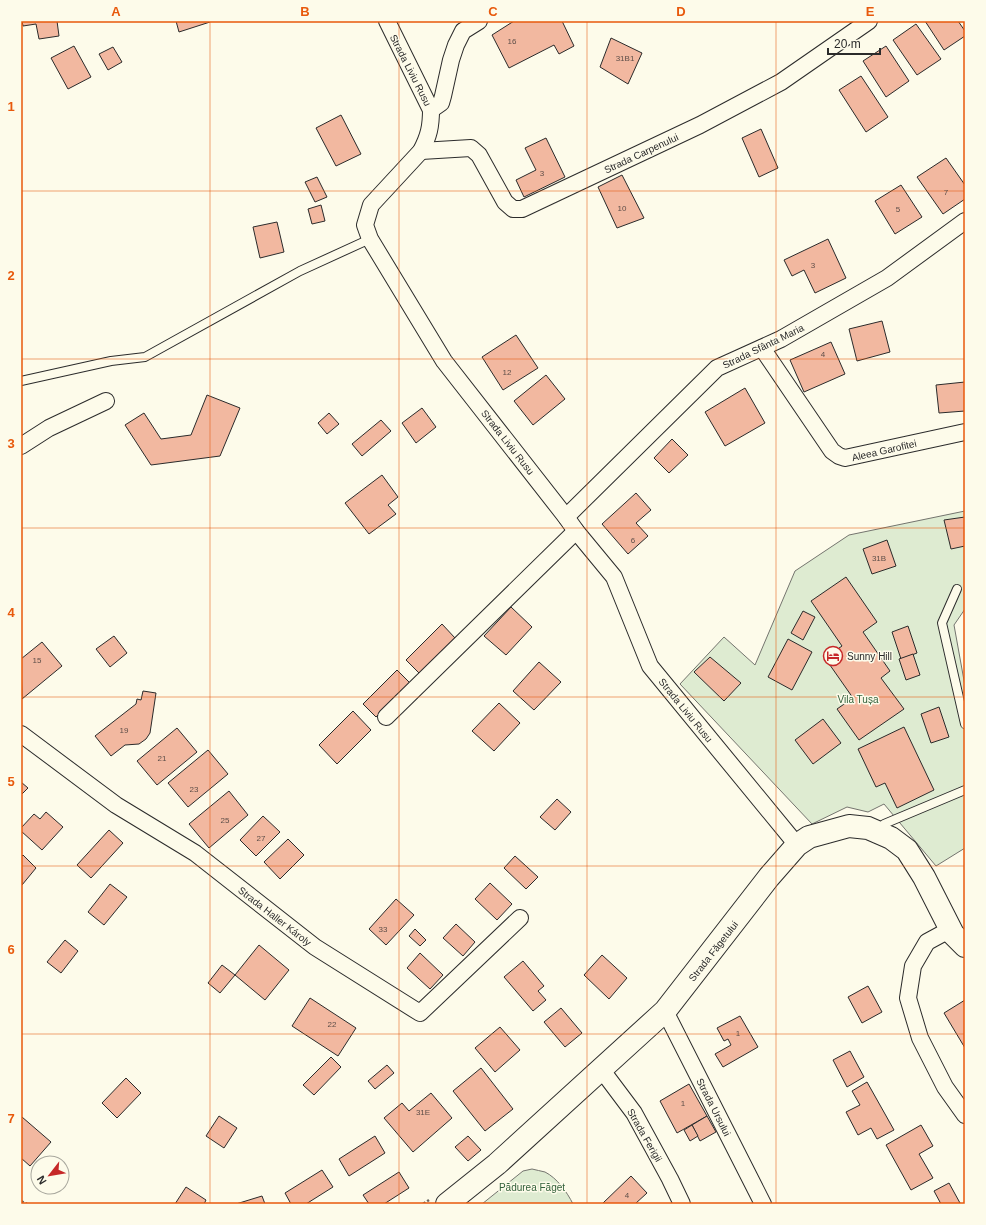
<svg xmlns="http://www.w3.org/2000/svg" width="986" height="1225" font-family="Arial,sans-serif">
<rect width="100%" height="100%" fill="#fdfbea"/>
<g fill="#deebd1" stroke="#74746e">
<polygon points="965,511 965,609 954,625 965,686 965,848 936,866 884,804 868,812 847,807 812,824 680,684 724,637 755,665 795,571 849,535"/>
<path d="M 532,1169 C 536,1170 541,1171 545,1172 C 557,1178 567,1192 573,1204 L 482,1204 L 523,1171 Z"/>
</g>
<g fill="#f2b8a0" stroke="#2b2b2b">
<polygon points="22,21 57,21 59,36 39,39 36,24 23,26"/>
<polygon points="176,21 209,21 210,22 179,32"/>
<polygon points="514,21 562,21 574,46 559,54 554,45 509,68 492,35"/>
<polygon points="925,21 958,21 965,31 965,36 944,50"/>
<polygon points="916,24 941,59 917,75 893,40"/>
<polygon points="611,38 642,53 628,84 600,67"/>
<polygon points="74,46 91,77 68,89 51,58"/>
<polygon points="886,46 909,81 886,97 863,61"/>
<polygon points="113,47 122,62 108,70 99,54"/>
<polygon points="861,76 888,117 866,132 839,90"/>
<polygon points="341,115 361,154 336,166 316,128"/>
<polygon points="761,129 778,168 759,177 742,138"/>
<polygon points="546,138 565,177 524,197 516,180 536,170 525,148"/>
<polygon points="946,158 965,185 965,199 943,214 917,177"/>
<polygon points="622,175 644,218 617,228 598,187"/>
<polygon points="317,177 327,197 315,202 305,182"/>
<polygon points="901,185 922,217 895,234 875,201"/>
<polygon points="321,205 325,221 312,224 308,209"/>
<polygon points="277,222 284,252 260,258 253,227"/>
<polygon points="828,239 846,278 815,293 804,270 792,276 784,260"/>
<polygon points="882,321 890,352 857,361 849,329"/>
<polygon points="516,335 538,368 503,390 482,357"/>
<polygon points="831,342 845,374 804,392 790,360"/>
<polygon points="546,375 565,399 533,425 514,401"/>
<polygon points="965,382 965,411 939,413 936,385"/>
<polygon points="745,388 765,423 725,446 705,412"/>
<polygon points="207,395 240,408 220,456 151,465 125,425 144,413 161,439 191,435"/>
<polygon points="422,408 436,427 416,443 402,423"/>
<polygon points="329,413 339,424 327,434 318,423"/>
<polygon points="381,420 391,431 362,456 352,444"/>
<polygon points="672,439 688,455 669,473 654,458"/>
<polygon points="382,475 398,497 388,505 396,514 369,534 345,503"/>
<polygon points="636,493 651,510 636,523 648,536 628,554 602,524"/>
<polygon points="965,517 965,546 951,549 944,520"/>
<polygon points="887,540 896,566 872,574 863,549"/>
<polygon points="846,577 877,622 863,632 890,671 881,678 904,709 859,740 837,709 853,698 825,658 842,646 811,601"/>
<polygon points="511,607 532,627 506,655 484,636"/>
<polygon points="803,611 815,617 803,640 791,633"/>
<polygon points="442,624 455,638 420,674 406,660"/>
<polygon points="908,626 917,653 901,659 892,632"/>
<polygon points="114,636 127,653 110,667 96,649"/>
<polygon points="788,639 812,652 792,690 768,677"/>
<polygon points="42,642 62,666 22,699 21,659"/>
<polygon points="913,654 920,675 906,680 899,659"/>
<polygon points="710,657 741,683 724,701 694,672"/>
<polygon points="539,662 561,682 534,710 513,691"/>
<polygon points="397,670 411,684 376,717 363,704"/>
<polygon points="143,691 156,693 150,733 146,739 139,744 125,745 111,756 95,736 136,704 137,699 141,700"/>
<polygon points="499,703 520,723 494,751 472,731"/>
<polygon points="939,707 949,737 931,743 921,714"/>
<polygon points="353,711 371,730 337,764 319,745"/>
<polygon points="823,719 841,743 813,764 795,740"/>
<polygon points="904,727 934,790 897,808 885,783 876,787 858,749"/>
<polygon points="177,728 197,752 157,785 137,761"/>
<polygon points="208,750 228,774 188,807 168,783"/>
<polygon points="21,782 28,788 21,795"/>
<polygon points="229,791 248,815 209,848 189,824"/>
<polygon points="557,799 571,812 555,830 540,817"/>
<polygon points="46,812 63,827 42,850 21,831 21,828 34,814 40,819"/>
<polygon points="263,816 280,832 256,856 240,840"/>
<polygon points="109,830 123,843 91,878 77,865"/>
<polygon points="288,839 304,855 280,879 264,862"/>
<polygon points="23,855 36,868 22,885 21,857"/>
<polygon points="515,856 538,877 526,889 504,868"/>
<polygon points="490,883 512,904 497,920 475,899"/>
<polygon points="110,884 127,897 104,925 88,912"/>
<polygon points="396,899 414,915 386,945 369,929"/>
<polygon points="456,924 475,942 463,956 443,938"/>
<polygon points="415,929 426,940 420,946 409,936"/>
<polygon points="65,940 78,951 61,973 47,962"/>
<polygon points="259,945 289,970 265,1000 235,975"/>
<polygon points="420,953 443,975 430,989 407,968"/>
<polygon points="602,955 627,978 609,999 584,975"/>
<polygon points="523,961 544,986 538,991 546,1000 533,1011 504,977"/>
<polygon points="222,965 235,975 220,993 208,983"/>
<polygon points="868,986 882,1012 862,1023 848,997"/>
<polygon points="310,998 356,1028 338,1056 292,1026"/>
<polygon points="965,1000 965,1048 944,1013"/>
<polygon points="561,1008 582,1033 565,1047 544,1022"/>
<polygon points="740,1016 758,1047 723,1067 715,1054 731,1045 728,1039 724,1041 717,1028"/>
<polygon points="500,1027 520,1050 495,1072 475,1048"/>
<polygon points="850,1051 864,1077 847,1087 833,1060"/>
<polygon points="331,1057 341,1067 314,1095 303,1085"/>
<polygon points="387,1065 394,1073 375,1089 368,1081"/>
<polygon points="481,1068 513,1109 485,1131 453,1091"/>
<polygon points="126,1078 141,1093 117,1118 102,1103"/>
<polygon points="867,1082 894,1130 877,1139 871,1128 858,1135 846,1112 860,1105 852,1091"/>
<polygon points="689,1084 707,1116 677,1133 660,1101"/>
<polygon points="431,1093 452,1118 413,1152 384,1118 402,1103 409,1111"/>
<polygon points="219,1116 237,1128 224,1148 206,1136"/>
<polygon points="707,1116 716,1132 700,1141 692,1125"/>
<polygon points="22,1117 51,1142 30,1166 21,1158 21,1119"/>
<polygon points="692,1125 698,1136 690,1141 684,1130"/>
<polygon points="921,1125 933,1146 919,1154 933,1178 911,1190 886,1145"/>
<polygon points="375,1136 385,1153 349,1176 339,1159"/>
<polygon points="468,1136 481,1150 468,1161 455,1147"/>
<polygon points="322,1170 333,1187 306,1204 291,1204 285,1193"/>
<polygon points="399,1172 409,1188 384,1204 369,1204 363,1195"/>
<polygon points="631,1176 647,1193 635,1204 602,1204"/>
<polygon points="949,1183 960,1203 958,1204 941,1204 934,1191"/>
<polygon points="186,1187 206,1200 204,1204 175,1204"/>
<polygon points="262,1196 265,1204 236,1204"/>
</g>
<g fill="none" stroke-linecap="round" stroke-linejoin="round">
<g stroke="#2b2b2b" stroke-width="10">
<g id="service">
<polyline points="21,381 111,361 145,357 300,271 370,239"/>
<polyline points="957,589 942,623 965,724"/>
<polyline points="878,832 884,824 965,790"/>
</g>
</g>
<g stroke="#2b2b2b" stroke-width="18">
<g id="minor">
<path d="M 387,21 L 431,110 C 431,126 429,136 421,151 L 371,205 L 365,225 L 370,239 L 444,361 L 566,517 L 576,531 L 614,577 L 650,666 L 797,845"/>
<polyline points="431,110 441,103 443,96 451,60 456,45 463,31 479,21"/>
<polyline points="421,151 471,148 479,155 505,202 513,209 522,209 700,125 781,82 869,21"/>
<polyline points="762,348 832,451 839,456 845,458 965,432"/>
<polyline points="21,446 49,428 106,401"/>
<polyline points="566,517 717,368 781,339 887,278 965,221"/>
<polyline points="386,717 576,531"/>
<polyline points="21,734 116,805 195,853 315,947 420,1013 520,918"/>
<polyline points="951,929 927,942 913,966 908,998 920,1038 945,1087 965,1115"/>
<polyline points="665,1011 763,1204"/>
<polyline points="601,1069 634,1113 670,1179 682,1204"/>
</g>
</g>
<g stroke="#2b2b2b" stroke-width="24">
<polyline id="secondary" points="447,1204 497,1164 665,1011 769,877 797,845 809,837 849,826 868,828 891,838 907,850 924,877 953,934 965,946"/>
</g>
<g stroke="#6a6964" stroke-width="2.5" stroke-dasharray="3 2" stroke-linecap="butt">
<polyline points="21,1201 27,1204"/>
<polyline points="423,1204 429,1200"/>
</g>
<use href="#service" stroke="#fdfbea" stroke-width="8"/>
<use href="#minor" stroke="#fdfbea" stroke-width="16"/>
<use href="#secondary" stroke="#fdfbea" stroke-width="22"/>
</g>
<path fill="none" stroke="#e8590c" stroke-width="1" stroke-opacity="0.55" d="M 210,21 L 210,1204M 399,21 L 399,1204M 587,21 L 587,1204M 776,21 L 776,1204M 21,191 L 965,191M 21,359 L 965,359M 21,528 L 965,528M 21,697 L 965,697M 21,866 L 965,866M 21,1034 L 965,1034"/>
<defs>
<g id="hotel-ring" transform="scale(1)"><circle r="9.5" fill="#fdfbea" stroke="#c62828" stroke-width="1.5"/><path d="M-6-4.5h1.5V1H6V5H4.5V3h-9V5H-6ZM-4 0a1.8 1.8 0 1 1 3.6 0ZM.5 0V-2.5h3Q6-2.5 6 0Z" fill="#c62828"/></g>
</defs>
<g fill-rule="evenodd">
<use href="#hotel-ring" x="833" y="656"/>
</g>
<g text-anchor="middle" stroke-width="3" stroke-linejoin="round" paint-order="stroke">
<g font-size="8" fill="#5d4e48">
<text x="512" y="44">16</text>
<text x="625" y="61">31B1</text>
<text x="542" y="176">3</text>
<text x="946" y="195">7</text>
<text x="622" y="211">10</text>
<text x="898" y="212">5</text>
<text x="813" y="268">3</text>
<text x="823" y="357">4</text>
<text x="507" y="375">12</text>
<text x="633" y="543">6</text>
<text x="879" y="561">31B</text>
<text x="37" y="663">15</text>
<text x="124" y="733">19</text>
<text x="162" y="761">21</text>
<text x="194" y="792">23</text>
<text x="225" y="823">25</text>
<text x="261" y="841">27</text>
<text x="383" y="932">33</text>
<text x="332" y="1027">22</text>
<text x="738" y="1036">1</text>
<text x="683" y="1106">1</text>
<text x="423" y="1115">31E</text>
<text x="627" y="1198">4</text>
</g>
<g font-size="10" fill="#2b2b2b" stroke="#fdfbea">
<text transform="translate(411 70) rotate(63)" y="4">Strada Liviu Rusu</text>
<text transform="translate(641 153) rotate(-25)" y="4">Strada Carpenului</text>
<text transform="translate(763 346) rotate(-26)" y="4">Strada Sfânta Maria</text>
<text transform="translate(508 442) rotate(52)" y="4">Strada Liviu Rusu</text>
<text transform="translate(884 450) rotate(-13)" y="4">Aleea Garofitei</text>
<text transform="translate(686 710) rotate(51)" y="4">Strada Liviu Rusu</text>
<text transform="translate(275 916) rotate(38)" y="4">Strada Haller Károly</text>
<text transform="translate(713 951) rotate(-52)" y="4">Strada Făgetului</text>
<text transform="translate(714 1107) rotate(63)" y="4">Strada Ursului</text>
<text transform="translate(645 1135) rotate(60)" y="4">Strada Ferigii</text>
</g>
<g font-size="10" fill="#2b2b2b" stroke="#fdfbea" text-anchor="start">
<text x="847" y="660">Sunny Hill</text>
</g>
<g font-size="10" fill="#34623c" stroke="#fdfbea">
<text x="858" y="703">Vila Tușa</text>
<text x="532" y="1191">Pădurea Făget</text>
</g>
</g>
<rect width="986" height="1225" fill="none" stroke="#fdfbea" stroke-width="44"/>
<g transform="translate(50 1175) rotate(239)"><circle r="19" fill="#fdfbea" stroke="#a9a89e"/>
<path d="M0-3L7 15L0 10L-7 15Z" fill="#c62828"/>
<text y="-6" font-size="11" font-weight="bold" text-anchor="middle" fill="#2b2b2b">N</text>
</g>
<path d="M828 48v6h52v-6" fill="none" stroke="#2b2b2b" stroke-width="2"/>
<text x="834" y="48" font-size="12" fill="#2b2b2b" stroke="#fdfbea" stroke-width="3" paint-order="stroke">20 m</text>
<rect x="22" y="22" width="942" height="1181" fill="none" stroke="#e8590c" stroke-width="1.5"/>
<g font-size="13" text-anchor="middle" font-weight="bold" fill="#e8590c">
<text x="116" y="16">A</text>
<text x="305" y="16">B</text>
<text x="493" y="16">C</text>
<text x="681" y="16">D</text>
<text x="870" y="16">E</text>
<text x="11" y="111">1</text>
<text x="11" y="280">2</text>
<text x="11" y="448">3</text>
<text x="11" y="617">4</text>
<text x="11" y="786">5</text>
<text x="11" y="954">6</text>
<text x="11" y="1123">7</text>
</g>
</svg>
